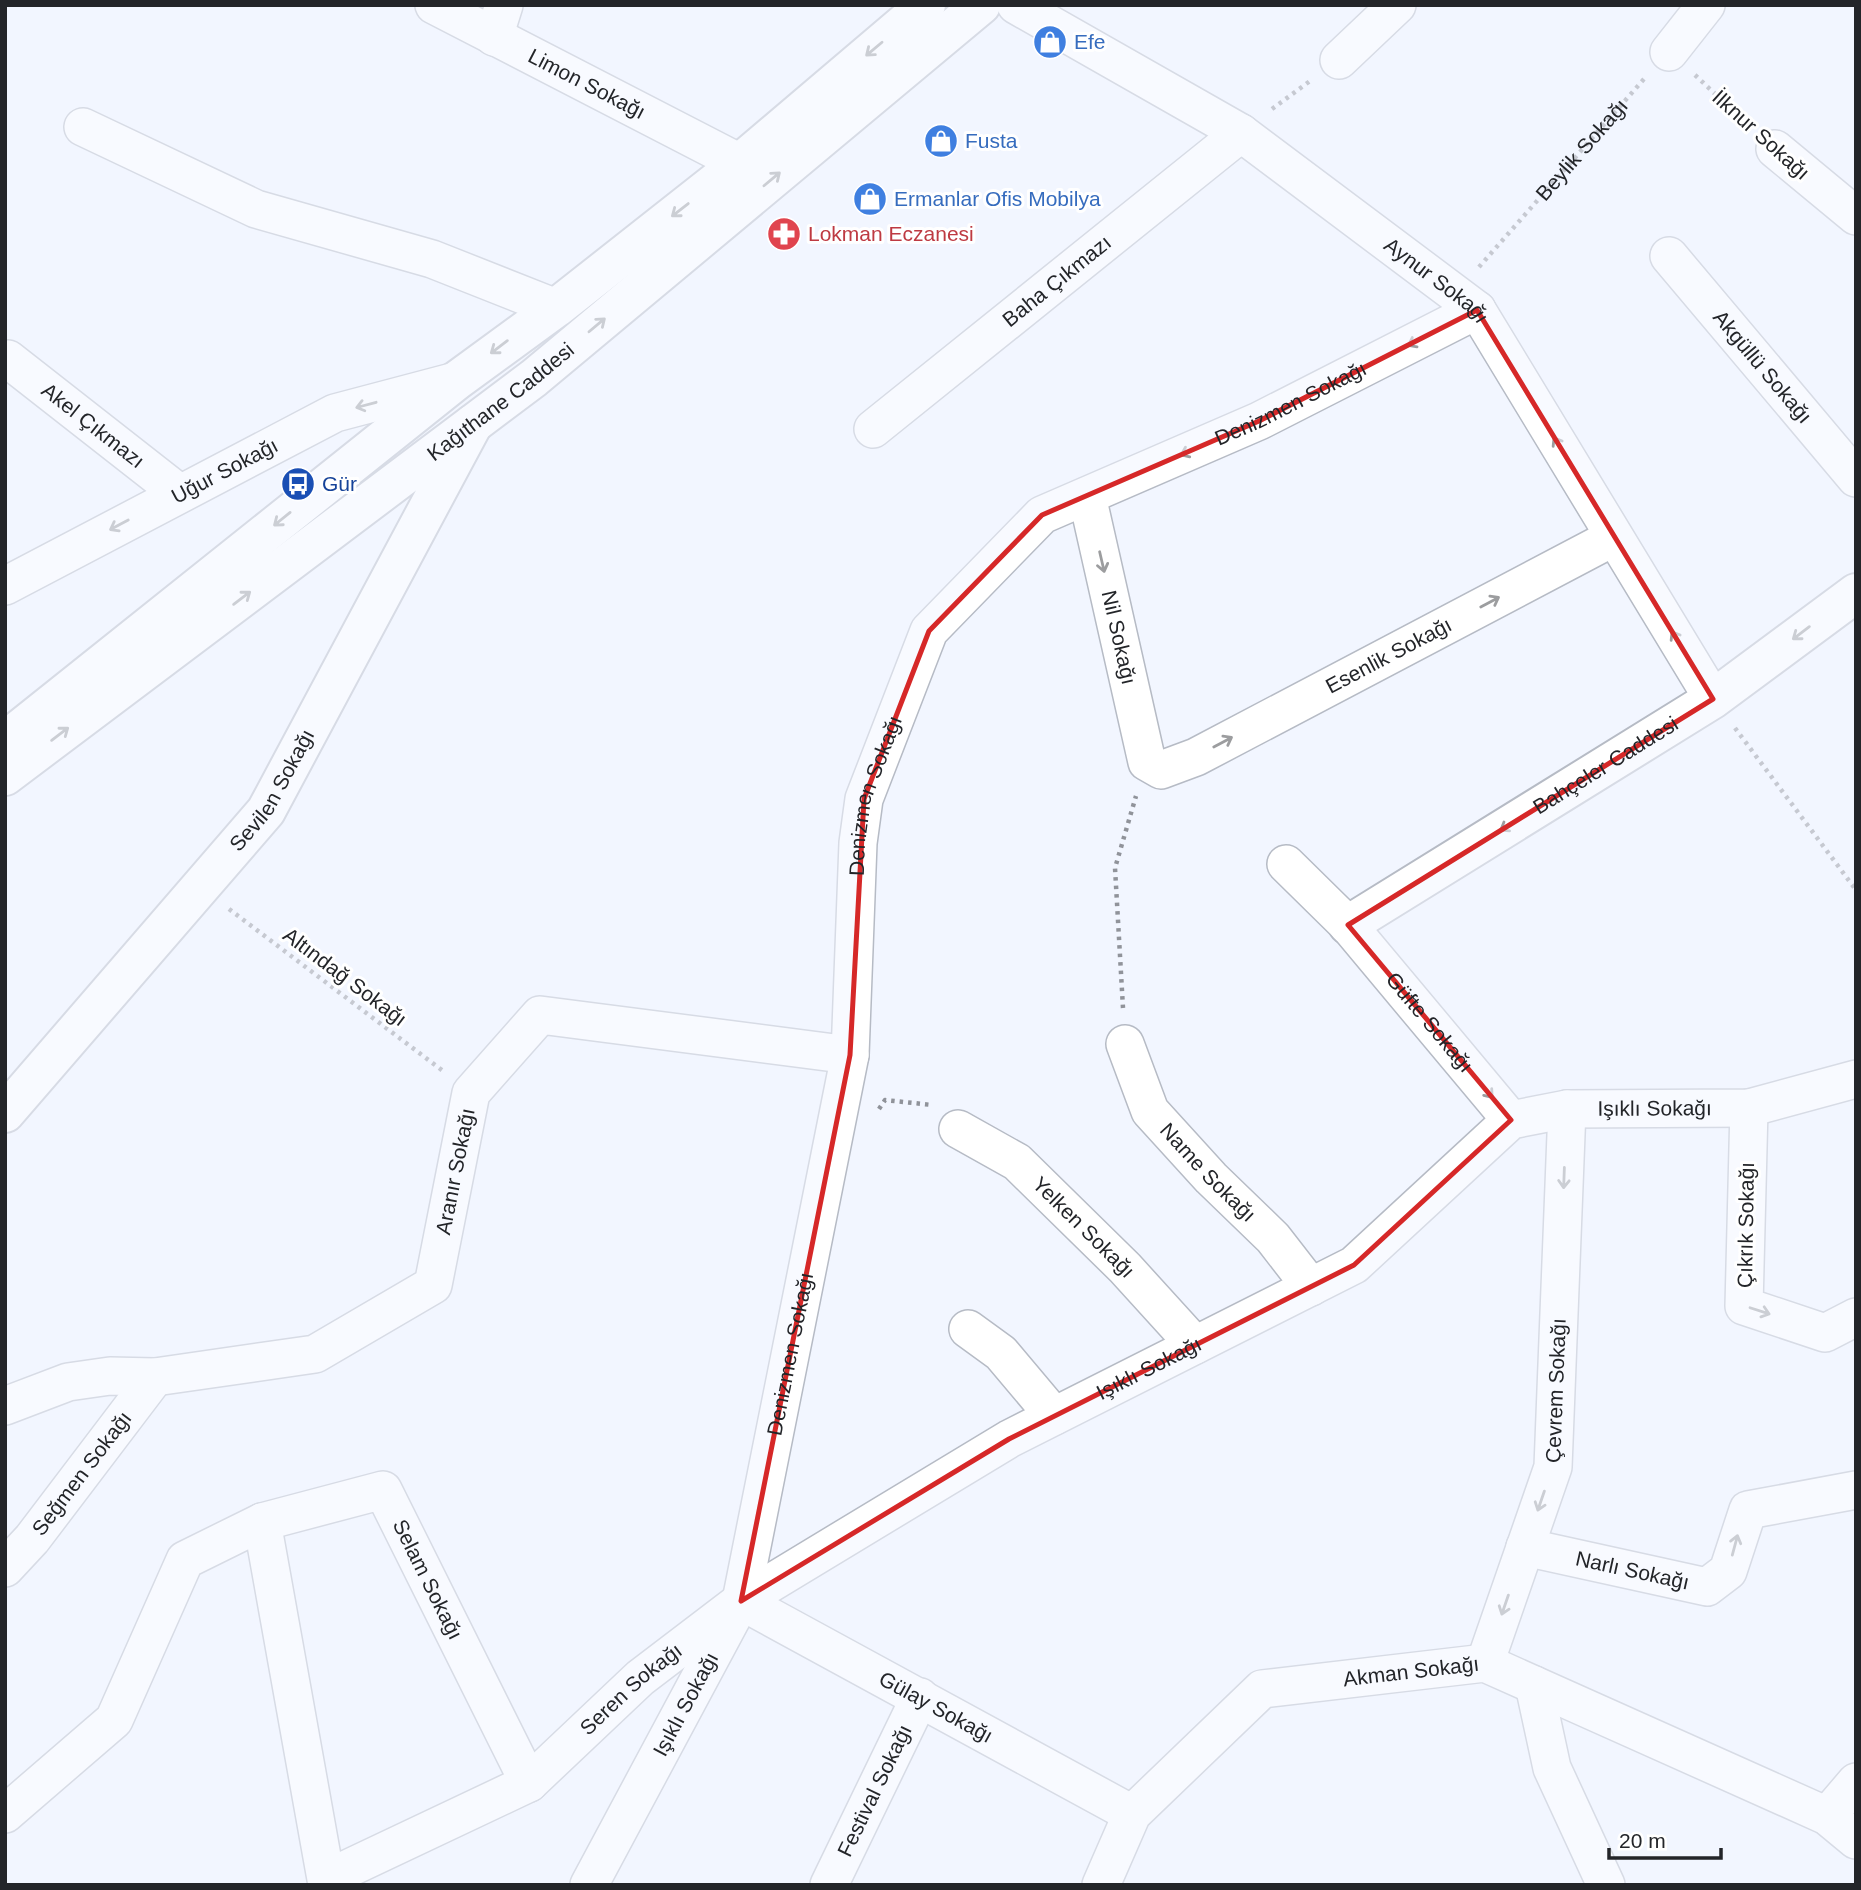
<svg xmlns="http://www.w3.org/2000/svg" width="1861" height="1890" font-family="Helvetica,sans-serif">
<rect width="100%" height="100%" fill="#f2f6ff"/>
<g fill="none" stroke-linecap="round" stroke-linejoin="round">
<g stroke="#b6bbc5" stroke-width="40">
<g id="minor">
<path id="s2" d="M 434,5 L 740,163"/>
<path id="s3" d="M 1016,5 L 1241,133 L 1477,310 L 1713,699"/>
<polyline points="494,37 504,5"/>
<polyline points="1669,52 1706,5"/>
<polyline points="1339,60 1397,5"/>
<polyline points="83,127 256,209 432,259 556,308"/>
<polyline points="1775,149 1856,216"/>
<path id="s4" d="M 1669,256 L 1856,478"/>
<path id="s5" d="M 8,359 L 179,493"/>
<path id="s6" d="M 873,429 L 1241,133"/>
<path id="s7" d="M 1087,496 L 1147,762 L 1161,770 L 1196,757 L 1614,537"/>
<path id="s8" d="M 5,586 L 335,413 L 456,381"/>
<path id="s9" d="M 1286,864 L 1348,925 L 1511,1120"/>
<path id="s10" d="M 1125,1044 L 1150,1111 L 1211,1178 L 1273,1238 L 1311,1287"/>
<polyline points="1749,1108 1744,1306 1825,1333 1856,1317"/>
<path id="s11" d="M 958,1129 L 1017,1162 L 1125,1268 L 1195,1345"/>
<polyline points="968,1329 1001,1353 1054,1416"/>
<path id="s12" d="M 5,1406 L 68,1382 L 110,1376 L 155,1377 L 315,1354 L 433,1285 L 471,1093 L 540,1015 L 850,1055"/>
<path id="s13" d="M 262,1522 L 326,1879 L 529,1783 L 640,1678 L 741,1601 L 1009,1439 L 1354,1265 L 1511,1120 L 1567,1109 L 1749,1108 L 1856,1079"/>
<path id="s14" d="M 1525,1547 L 1707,1587 L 1728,1571 L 1748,1510 L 1856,1490"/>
<path id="s15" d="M 5,1568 L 32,1539 L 155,1377"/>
<path id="s16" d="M 741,1601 L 1132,1814"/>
<path id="s17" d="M 1485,1663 L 1553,1467 L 1567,1109"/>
<polyline points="1534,1685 1552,1768 1606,1885"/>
<path id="s18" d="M 5,1814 L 114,1720 L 185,1560 L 262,1522 L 383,1490 L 529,1783"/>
<polyline points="1827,1816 1856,1782"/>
<path id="s19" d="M 589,1885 L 741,1601 L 850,1055 L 858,843 L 864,799 L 929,631 L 1042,515 L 1259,421 L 1477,310"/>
<path id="s20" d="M 829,1885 L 920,1697"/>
<path id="s21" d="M 1101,1885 L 1132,1814 L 1262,1689 L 1485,1663 L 1827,1816 L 1856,1840"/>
</g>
</g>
<g stroke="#b6bbc5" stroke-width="42">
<g id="tertiary">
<path id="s22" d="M 1348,925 L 1713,699 L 1856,593"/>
<path id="s23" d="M 5,1113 L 266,811 L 473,424"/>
</g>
</g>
<g stroke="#b6bbc5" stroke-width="42">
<g id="secondary">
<polyline points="5,741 456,381 556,308 740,163 926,5"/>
<path id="s24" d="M 5,776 L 534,378 L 981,5"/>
</g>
</g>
<g stroke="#90939a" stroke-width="4.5" stroke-dasharray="3.5 5" stroke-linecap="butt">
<polyline points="1695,75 1747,124"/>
<polyline points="1272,109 1310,81"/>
<path id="s1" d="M 1479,267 L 1644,79"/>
<polyline points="1735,728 1856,890"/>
<polyline points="229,909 443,1071"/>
<polyline points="1123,1008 1115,868 1136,796"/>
<polyline points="879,1109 885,1100 932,1105"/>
</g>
<use href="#minor" stroke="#fff" stroke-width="37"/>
<use href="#tertiary" stroke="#fff" stroke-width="38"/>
<use href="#secondary" stroke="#fff" stroke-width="38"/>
</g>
<defs><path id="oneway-shaft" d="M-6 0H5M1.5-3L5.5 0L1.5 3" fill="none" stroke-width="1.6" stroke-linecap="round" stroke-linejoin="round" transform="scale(1.75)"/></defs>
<g stroke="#9c9d9f">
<use href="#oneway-shaft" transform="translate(874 49) rotate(140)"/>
<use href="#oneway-shaft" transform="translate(772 179) rotate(-40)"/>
<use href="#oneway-shaft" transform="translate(680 210) rotate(142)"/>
<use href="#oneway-shaft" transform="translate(597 325) rotate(-40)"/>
<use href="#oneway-shaft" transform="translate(1417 341) rotate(153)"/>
<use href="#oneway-shaft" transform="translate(499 347) rotate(143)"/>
<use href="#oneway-shaft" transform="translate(366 405) rotate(165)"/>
<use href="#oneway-shaft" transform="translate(1559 446) rotate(-121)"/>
<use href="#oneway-shaft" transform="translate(1190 451) rotate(156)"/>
<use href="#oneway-shaft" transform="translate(282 519) rotate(141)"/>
<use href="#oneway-shaft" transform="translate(119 525) rotate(152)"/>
<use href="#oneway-shaft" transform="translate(1102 562) rotate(77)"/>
<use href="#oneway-shaft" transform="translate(242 598) rotate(-37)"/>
<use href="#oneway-shaft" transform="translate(1490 602) rotate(-28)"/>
<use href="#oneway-shaft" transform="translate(1801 633) rotate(143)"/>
<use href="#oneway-shaft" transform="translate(1677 640) rotate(-121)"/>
<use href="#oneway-shaft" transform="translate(60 734) rotate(-37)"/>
<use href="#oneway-shaft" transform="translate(1223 742) rotate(-28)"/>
<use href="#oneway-shaft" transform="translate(1509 825) rotate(148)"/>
<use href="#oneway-shaft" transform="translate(1486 1090) rotate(50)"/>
<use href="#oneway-shaft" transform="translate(1564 1178) rotate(92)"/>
<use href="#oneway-shaft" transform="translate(1760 1311) rotate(18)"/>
<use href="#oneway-shaft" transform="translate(1541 1501) rotate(109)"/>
<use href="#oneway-shaft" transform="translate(1735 1545) rotate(-75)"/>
<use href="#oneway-shaft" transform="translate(1505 1605) rotate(109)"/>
</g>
<path d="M0 0H1861V1890H0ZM 1477,310 L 1713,699 L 1348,925 L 1511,1120 L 1354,1265 L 1009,1439 L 741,1601 L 850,1055 L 864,799 L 929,631 L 1042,515 L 1259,421 Z" fill="#f2f6ff" fill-opacity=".55" fill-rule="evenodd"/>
<path fill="none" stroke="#d62828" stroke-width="5" stroke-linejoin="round" d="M 1477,310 L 1713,699 L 1348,925 L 1511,1120 L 1354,1265 L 1009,1439 L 741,1601 L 850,1055 L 864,799 L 929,631 L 1042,515 L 1259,421 Z"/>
<defs>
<g id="shop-disc" transform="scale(1.75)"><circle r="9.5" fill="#3f7fe0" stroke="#fff"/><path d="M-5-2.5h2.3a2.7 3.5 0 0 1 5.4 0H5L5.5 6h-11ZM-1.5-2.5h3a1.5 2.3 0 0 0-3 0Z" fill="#fff"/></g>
<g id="pharmacy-disc" transform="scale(1.75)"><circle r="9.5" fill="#e0444e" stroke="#fff"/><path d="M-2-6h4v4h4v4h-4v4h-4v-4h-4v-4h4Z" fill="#fff"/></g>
<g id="bus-disc" transform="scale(1.75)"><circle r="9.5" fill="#1a4fb4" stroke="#fff"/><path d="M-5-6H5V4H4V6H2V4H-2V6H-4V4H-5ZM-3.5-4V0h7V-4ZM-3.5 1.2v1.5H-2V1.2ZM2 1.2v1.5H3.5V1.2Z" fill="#fff"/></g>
</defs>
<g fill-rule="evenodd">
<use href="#shop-disc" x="1050" y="42"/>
<use href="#shop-disc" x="941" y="141"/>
<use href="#shop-disc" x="870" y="199"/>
<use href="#pharmacy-disc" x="784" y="234"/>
<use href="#bus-disc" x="298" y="484"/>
</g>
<g text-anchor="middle" stroke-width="6" stroke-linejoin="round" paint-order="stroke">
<g font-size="21" fill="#366cbe" stroke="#fff" text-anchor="start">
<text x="1074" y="49">Efe</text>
<text x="965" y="148">Fusta</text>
<text x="894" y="206">Ermanlar Ofis Mobilya</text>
</g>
<g font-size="21" fill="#232529" stroke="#fff">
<text dy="7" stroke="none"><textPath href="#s2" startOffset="172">Limon Sokağı</textPath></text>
<text transform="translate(1761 135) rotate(42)" y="7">İlknur Sokağı</text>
<text dy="7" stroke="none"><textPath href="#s1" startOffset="156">Beylik Sokağı</textPath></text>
<text dy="7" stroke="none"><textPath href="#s6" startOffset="236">Baha Çıkmazı</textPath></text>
<text dy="7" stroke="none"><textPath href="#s3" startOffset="504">Aynur Sokağı</textPath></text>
<text dy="7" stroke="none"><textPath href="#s4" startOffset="145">Akgüllü Sokağı</textPath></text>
<text dy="7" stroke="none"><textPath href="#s24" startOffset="621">Kağıthane Caddesi</textPath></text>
<text dy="7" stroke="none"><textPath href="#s19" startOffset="1750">Denizmen Sokağı</textPath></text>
<text dy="7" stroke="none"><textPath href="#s5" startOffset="108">Akel Çıkmazı</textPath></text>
<text dy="7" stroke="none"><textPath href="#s8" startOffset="248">Uğur Sokağı</textPath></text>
<text dy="7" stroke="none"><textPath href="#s7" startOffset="145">Nil Sokağı</textPath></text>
<text dy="7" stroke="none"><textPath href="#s7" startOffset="544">Esenlik Sokağı</textPath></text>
<text dy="7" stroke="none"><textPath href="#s22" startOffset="303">Bahçeler Caddesi</textPath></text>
<text dy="7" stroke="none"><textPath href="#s23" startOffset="420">Sevilen Sokağı</textPath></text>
<text dy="7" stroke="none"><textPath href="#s19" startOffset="1141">Denizmen Sokağı</textPath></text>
<text transform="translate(345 977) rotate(37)" y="7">Altındağ Sokağı</text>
<text dy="7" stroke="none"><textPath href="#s9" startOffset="214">Güfte Sokağı</textPath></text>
<text dy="7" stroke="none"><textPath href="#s13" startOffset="1925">Işıklı Sokağı</textPath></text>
<text dy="7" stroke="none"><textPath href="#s10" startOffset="156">Name Sokağı</textPath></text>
<text dy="7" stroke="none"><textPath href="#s12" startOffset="569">Aranır Sokağı</textPath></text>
<text transform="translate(1746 1225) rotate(-89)" y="7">Çıkrık Sokağı</text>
<text dy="7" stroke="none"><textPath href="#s11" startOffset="161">Yelken Sokağı</textPath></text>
<text dy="7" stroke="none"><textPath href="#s19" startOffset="574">Denizmen Sokağı</textPath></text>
<text dy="7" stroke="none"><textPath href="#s13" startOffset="1337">Işıklı Sokağı</textPath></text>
<text dy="7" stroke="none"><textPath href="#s17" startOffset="284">Çevrem Sokağı</textPath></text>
<text dy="7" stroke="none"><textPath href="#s15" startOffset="122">Seğmen Sokağı</textPath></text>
<text dy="7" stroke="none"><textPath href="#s14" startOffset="110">Narlı Sokağı</textPath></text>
<text dy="7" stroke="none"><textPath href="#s18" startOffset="630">Selam Sokağı</textPath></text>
<text dy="7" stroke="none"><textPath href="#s21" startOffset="408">Akman Sokağı</textPath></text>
<text dy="7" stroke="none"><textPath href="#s13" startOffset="726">Seren Sokağı</textPath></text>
<text dy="7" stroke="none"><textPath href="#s19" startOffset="205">Işıklı Sokağı</textPath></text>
<text dy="7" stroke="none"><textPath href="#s16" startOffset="222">Gülay Sokağı</textPath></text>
<text dy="7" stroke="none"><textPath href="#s20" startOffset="105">Festival Sokağı</textPath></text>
</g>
<g font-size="21" fill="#be3a42" stroke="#fff" text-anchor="start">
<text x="808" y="241">Lokman Eczanesi</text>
</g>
<g font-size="21" fill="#164399" stroke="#fff" text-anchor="start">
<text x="322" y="491">Gür</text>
</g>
</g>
<rect width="1861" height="1890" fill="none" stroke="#232529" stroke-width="14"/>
<path d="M1609 1848v10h112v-10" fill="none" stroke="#232529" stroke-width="3.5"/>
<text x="1619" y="1848" font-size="21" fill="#232529" stroke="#ffffff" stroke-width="5" paint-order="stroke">20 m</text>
</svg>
